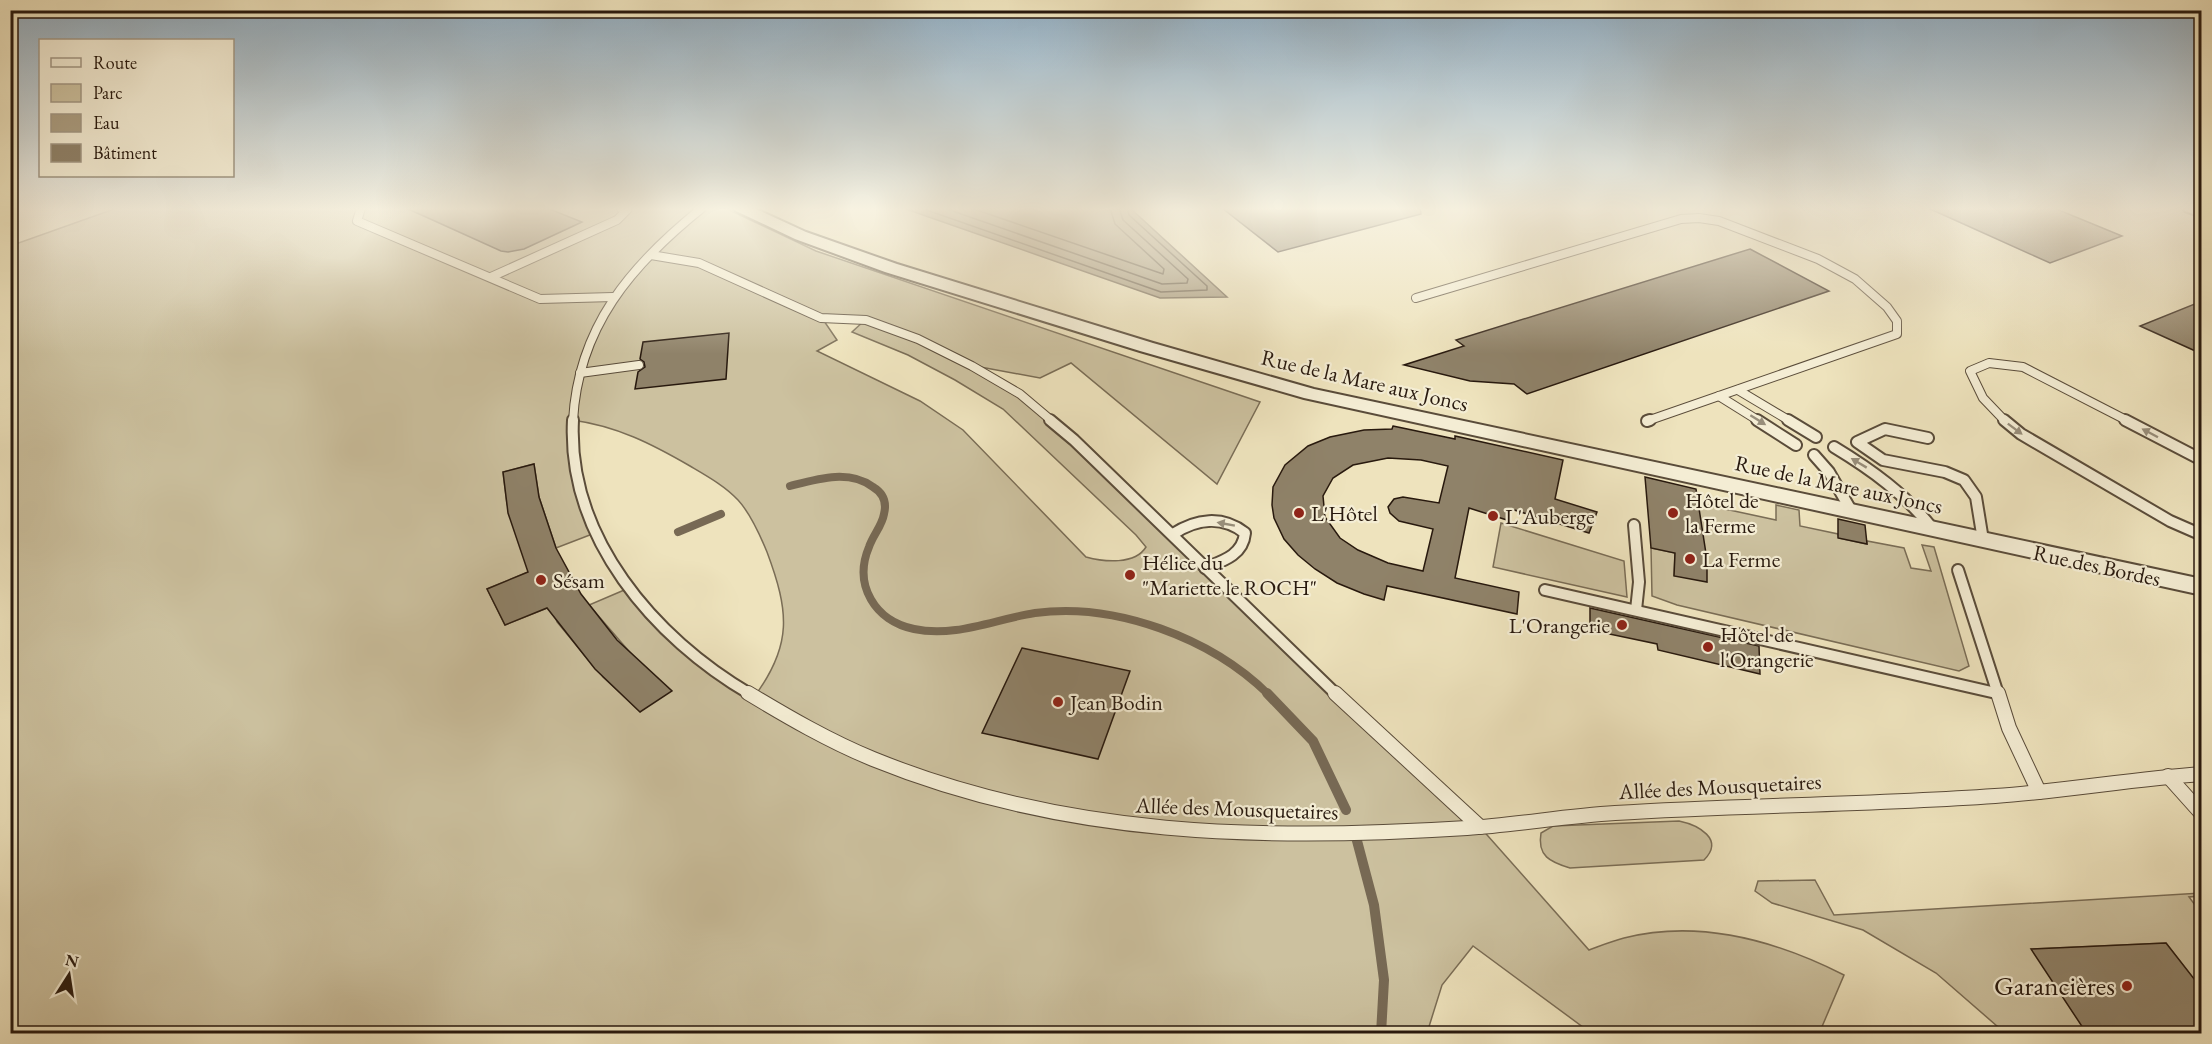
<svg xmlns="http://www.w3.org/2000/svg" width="2212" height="1044" font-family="'EB Garamond',serif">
<rect width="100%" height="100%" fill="#eee3bd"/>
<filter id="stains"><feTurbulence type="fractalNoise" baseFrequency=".00333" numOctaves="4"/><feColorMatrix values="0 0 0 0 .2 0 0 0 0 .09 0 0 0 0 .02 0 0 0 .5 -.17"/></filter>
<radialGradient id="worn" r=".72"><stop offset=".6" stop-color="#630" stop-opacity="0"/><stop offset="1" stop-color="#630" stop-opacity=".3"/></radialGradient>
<g fill="#ccc19f" stroke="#7a6d56" stroke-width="1.5" fill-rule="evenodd">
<path d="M 117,208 L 725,208 L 816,251 L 1260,402 L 1217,484 L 1071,363 L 1040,378 L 975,366 L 1020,394 L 1480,827 L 1589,950 C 1600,946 1612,941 1624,938 C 1699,919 1777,941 1844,975 L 1821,1029 L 1826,1033 L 1591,1033 L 1473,946 L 1442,985 L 1427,1033 L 11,1033 L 10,246 ZM 822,318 L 865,320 L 852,332 L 908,355 L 955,380 L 1003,409 L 1136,535 L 1146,547 C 1135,565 1104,562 1086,557 L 963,430 L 920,401 L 817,351 L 837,340 ZM 572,420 C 617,426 652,444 690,466 C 707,476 725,486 738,500 C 751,514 760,535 767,552 C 789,611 793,645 754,697 L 662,624 L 629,588 L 589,605 L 634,657 L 640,711 L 603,677 L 589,655 L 585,656 L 557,622 L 552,606 L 505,625 L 487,589 L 533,570 L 507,504 L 503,472 L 534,464 L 539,497 L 556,548 L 595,533 L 572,451 Z"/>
<polygon points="1697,503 1776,520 1776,505 1799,510 1800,526 1838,534 1839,538 1867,544 1867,541 1904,548 1911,568 1931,571 1922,545 1934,547 1969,666 1959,671 1677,605 1652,596 1651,548 1675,553 1674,576"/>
<polygon points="1501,523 1624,561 1627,597 1493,567"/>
<path d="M 1679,821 C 1698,825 1725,839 1704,860 L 1570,868 C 1550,862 1537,856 1541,833 L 1553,826 Z"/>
<polygon points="1815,880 1834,915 2201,893 2201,896 2189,897 2201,913 2201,989 2166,943 2032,949 2087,1033 2005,1033 1936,973 1863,930 1772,903 1755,891 1758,881"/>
</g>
<polygon fill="#ab9e82" stroke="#776954" stroke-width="1.5" points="903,208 1130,208 1227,297 1160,298"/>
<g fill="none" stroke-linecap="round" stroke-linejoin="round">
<g stroke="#6a5c48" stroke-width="1.5">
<polyline points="921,208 1161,292 1207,290 1207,286 1129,215 1127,208"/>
<polyline points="944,208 1162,284 1187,283 1188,279 1123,220 1119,208"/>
<polyline points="971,208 1163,274 1164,269 1115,224 1110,208"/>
</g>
<g stroke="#776954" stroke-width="8">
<path d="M 790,486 C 817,479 849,469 873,487 C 883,493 887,502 884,514 C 882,526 873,535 869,547 C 853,585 875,621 914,629 C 955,638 995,619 1035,613 C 1115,602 1211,638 1268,694"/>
<polyline points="678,532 721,514"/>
</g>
<g stroke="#776954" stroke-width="10">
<polyline points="1267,693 1313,741 1346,810"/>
<polyline points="1356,837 1374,905 1384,980 1381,1034"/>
</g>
</g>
<g fill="#8f8269" stroke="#28190e" stroke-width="1.5" fill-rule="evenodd">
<polygon points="406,208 547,208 582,222 524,249 508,252 501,251"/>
<polygon points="1222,208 1420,208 1421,214 1278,252"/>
<polygon points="1928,208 2054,208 2122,236 2050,263"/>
<polygon points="1750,249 1829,291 1527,394 1514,384 1470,381 1404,365 1464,346 1456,340"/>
<polygon points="2202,301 2202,354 2140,326"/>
<polygon points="729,333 726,379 635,389 638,372 645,367 644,362 640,359 643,342"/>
<path d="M 1393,426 L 1455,439 L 1455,436 L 1563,460 L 1555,499 L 1597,512 L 1589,533 L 1511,509 L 1507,520 L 1469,508 L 1455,578 L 1519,592 L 1517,614 L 1387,586 L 1384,600 L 1364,594 L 1337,583 L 1315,569 L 1298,555 L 1284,539 L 1274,518 L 1272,505 L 1273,487 L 1285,465 L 1308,446 L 1330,437 L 1364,430 L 1392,429 ZM 1388,458 L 1421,460 L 1448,466 L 1439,503 L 1403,497 L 1394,499 L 1388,507 L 1390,513 L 1399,521 L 1433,529 L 1423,571 L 1388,563 L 1358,550 L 1340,538 L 1325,517 L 1323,496 L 1333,478 L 1353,465 Z"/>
<polygon points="534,464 539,497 556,548 581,594 617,640 672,691 640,712 595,669 547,608 505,625 487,589 528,572 508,513 503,472"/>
<polygon points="1645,477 1696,489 1707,560 1707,582 1674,576 1675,553 1651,548"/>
<polygon points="1838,519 1865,525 1867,544 1838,538"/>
<polygon points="1590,608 1759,646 1760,674 1658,650 1657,644 1590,630"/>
<polygon points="1022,648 1130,671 1098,759 982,733"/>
<polygon points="2166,943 2202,989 2202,1034 2087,1034 2031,949"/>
</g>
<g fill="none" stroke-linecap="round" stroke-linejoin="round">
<g stroke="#5a4c3a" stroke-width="10">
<g id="lane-far2">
<polyline points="361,208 357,221 540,299 613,297"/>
<polyline points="651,255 699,263 821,318 866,320 918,339 972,366 1020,394 1052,421"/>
<polyline points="491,277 617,220 627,210 621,208"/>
<polyline points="1416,298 1681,219 1699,218 1719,221 1818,259 1855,279 1887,307 1897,321 1897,334 1647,421"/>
<polyline points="580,373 639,365"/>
<polyline points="1738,390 1790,421"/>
<polyline points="1719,396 1759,421"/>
<path d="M 573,421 C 578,327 631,265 702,208"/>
<polyline points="2005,421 1983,398 1970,371 1989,363 2023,367 2128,421"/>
</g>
</g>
<g stroke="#5a4c3a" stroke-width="14">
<g id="lane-far1">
<path d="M 573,420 C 567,537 654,638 750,694"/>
<polyline points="1050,420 1074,440 1336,694"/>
<polyline points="1757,420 1796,445"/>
<polyline points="1788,420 1816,437"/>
<polyline points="2004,420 2021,434 2170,521 2202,535"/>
<polyline points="2125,420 2202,460"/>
<polyline points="1647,421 1650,420"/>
<polyline points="1928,438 1885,429 1857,442 1883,460 1945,472 1964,480 1976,497 1983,540"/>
<path d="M 1834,447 C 1872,470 1905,494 1933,529"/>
<polyline points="1814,455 1829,472 1852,512"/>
<polyline points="1634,525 1639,582 1636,610"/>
<path d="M 1173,534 C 1196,519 1222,515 1245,533 C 1243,555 1223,561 1205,568"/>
<polyline points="1958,570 1998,694"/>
<polyline points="1545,590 1996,693"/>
</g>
</g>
<g stroke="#5a4c3a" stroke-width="16">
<g id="lane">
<path d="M 748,693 C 788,717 829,741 873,759 C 1065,837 1263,841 1467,828 C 1516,825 1565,816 1615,813 C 1741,805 1868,805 1995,796 C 2064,791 2133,779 2202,774"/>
<polyline points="1335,693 1480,827"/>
<polyline points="1998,693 2009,728 2039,792"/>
<polyline points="2168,776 2202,814"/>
</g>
</g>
<g stroke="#5a4c3a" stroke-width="4">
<g id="street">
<polygon points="734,208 754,208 806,232 897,264 1153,343 1314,389 2202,579 2202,595 1304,398 1140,351 885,272 795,239 736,211"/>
<polygon points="2183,208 2202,208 2202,217 2185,211"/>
</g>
</g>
<use href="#lane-far2" stroke="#f4edd4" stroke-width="8"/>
<use href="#lane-far1" stroke="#f4edd4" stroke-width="10"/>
<use href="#lane" stroke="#f4edd4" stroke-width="14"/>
<use href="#street" fill="#f4edd4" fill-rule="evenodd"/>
</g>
<defs><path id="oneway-solid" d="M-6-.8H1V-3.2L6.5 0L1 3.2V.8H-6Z" transform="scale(1.5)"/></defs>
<g fill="#988e7b">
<use href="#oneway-solid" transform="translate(1758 420) rotate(32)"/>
<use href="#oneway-solid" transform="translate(2015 429) rotate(37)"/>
<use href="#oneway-solid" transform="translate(2150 433) rotate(-152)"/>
<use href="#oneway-solid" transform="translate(1859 463) rotate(-149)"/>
<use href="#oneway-solid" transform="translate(1226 524) rotate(-170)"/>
</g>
<linearGradient id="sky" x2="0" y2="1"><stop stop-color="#8fabbf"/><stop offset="0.59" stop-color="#f7f2e1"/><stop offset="1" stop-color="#f7f2e1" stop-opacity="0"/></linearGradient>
<rect width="2212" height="354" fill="url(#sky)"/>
<g fill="#8f2418" stroke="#f4edd4" stroke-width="2">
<circle cx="1299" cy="513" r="6"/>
<circle cx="1673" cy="513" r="6"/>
<circle cx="1493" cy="516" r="6"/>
<circle cx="1690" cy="559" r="6"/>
<circle cx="1130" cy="575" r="6"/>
<circle cx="541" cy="580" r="6"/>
<circle cx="1622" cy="625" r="6"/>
<circle cx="1708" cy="647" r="6"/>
<circle cx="1058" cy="702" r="6"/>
<circle cx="2127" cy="986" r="6"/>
</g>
<g text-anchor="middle" stroke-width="4.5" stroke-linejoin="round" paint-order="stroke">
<g font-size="22" fill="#28190e" stroke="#f4edd4">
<text transform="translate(1365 380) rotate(13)" y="8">Rue de la Mare aux Joncs</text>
<text transform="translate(1839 484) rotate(12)" y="8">Rue de la Mare aux Joncs</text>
<text transform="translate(2097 565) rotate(12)" y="8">Rue des Bordes</text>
<text transform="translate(1720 786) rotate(-3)" y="8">Allée des Mousquetaires</text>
<text transform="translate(1237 808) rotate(2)" y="8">Allée des Mousquetaires</text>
</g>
<g font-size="22" fill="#28190e" stroke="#f4edd4" text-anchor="start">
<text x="1685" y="508">Hôtel de<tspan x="1685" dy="25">la Ferme</tspan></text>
<text x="1311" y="521">L'Hôtel</text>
<text x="1505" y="524">L'Auberge</text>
<text x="1702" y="567">La Ferme</text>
<text x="1142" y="570">Hélice du<tspan x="1142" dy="25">"Mariette le ROCH"</tspan></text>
<text x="553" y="588">Sésam</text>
<text x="1610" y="633" text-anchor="end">L'Orangerie</text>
<text x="1720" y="642">Hôtel de<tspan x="1720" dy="25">l'Orangerie</tspan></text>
<text x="1070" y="710">Jean Bodin</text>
</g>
<g font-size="27" fill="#28190e" stroke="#f4edd4" text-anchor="end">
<text x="2115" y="995">Garancières</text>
</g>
</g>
<rect width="2212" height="1044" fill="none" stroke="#eee3bd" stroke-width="36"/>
<rect x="12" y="12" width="2188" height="1020" fill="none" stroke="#28190e" stroke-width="3"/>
<rect x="18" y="18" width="2176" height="1008" fill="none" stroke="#28190e" stroke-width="1.5"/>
<rect x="39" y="39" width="195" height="138" fill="#f4edd4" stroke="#a29885" stroke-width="1.5"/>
<rect x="51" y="58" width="30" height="9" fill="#f4edd4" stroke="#a29885" stroke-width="1.5"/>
<text x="93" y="69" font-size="18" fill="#28190e">Route</text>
<rect x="51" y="84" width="30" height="18" fill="#ccc19f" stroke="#a29885" stroke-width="1.5"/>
<text x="93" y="99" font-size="18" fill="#28190e">Parc</text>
<rect x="51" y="114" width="30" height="18" fill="#ab9e82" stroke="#a29885" stroke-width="1.5"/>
<text x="93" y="129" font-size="18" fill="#28190e">Eau</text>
<rect x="51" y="144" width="30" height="18" fill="#8f8269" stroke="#a29885" stroke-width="1.5"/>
<text x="93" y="159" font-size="18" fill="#28190e">Bâtiment</text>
<g transform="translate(69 975) rotate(12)" stroke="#f4edd4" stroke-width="4.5" paint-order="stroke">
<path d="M0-4.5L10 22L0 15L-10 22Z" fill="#28190e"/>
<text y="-9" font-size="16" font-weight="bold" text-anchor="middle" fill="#28190e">N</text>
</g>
<rect width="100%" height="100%" filter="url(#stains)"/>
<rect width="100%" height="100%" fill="url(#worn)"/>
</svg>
